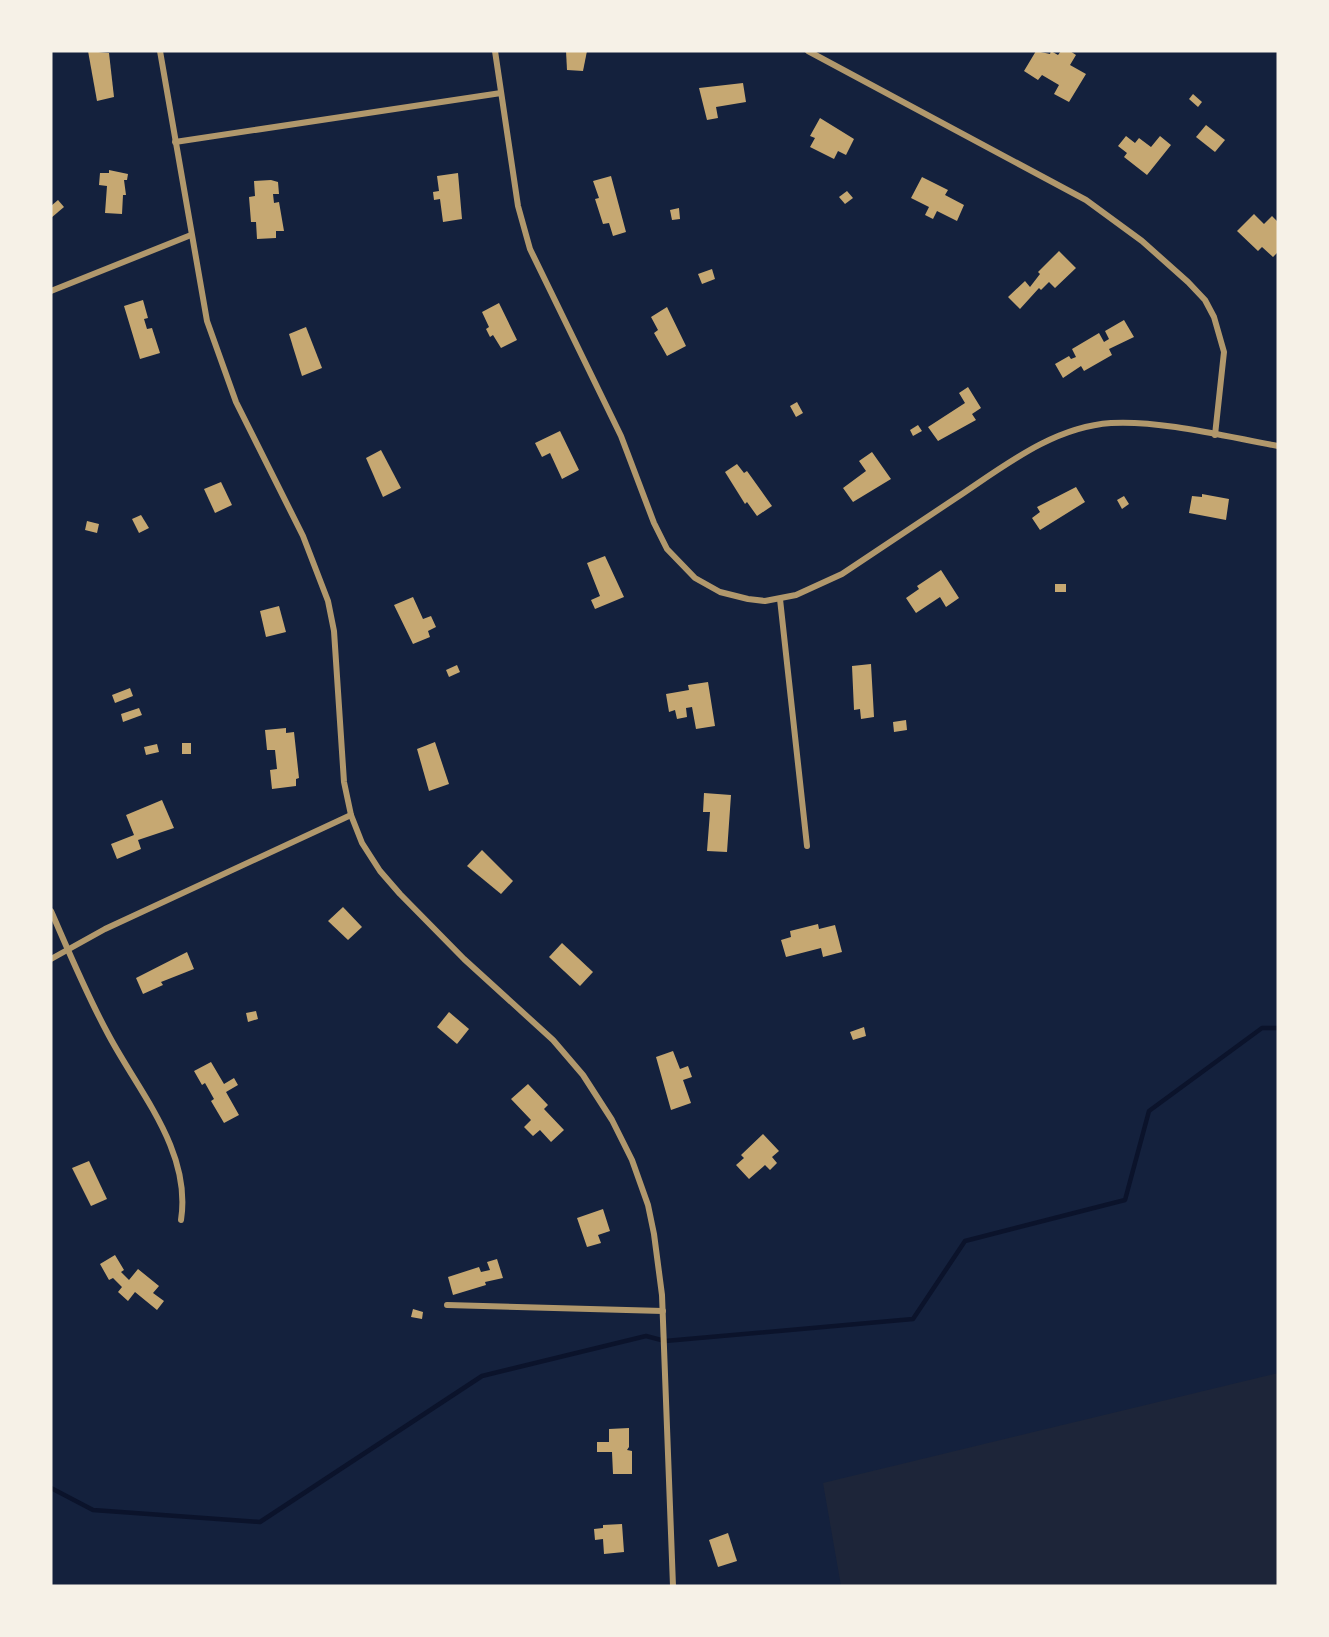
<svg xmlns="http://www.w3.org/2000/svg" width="1329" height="1637" font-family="Literata,serif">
<rect width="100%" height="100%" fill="#14213d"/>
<polygon fill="#1d2539" points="1278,1373 1278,1586 841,1586 823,1483"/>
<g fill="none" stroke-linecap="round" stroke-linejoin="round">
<polyline stroke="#0b132b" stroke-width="4.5" points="51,1488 93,1510 260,1522 482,1376 646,1336 665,1341 913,1319 965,1241 1125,1200 1149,1111 1262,1028 1278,1028"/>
</g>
<g fill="#c6a872">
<polygon points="88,51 109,53 114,97 97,101"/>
<polygon points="566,51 587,51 583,71 567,70"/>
<polygon points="1036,51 1050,54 1051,51 1058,55 1061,51 1070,51 1076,55 1070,65 1086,74 1069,102 1054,94 1059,85 1042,75 1038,80 1024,71"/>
<polygon points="743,83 746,102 716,107 718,118 707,120 699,88"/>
<polygon points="1193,94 1202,102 1198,107 1189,99"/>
<polygon points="820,118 854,139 846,155 838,151 834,159 810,147 815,138 810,136"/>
<polygon points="1206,125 1225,140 1215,152 1196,137"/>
<polygon points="1126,136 1135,143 1139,138 1151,147 1160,136 1171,145 1147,175 1124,157 1127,153 1118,146"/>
<polygon points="109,170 128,174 127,180 124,180 126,195 123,195 122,214 105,213 107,186 99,185 100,173 109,173"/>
<polygon points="458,173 462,219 443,222 440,199 434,200 433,192 439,191 437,176"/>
<polygon points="611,176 626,232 613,236 609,223 603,224 595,199 599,198 593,181"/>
<polygon points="922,177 948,190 945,195 964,205 957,221 937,211 933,219 925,215 929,207 911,198"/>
<polygon points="271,180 278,182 279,194 273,194 274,203 279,202 284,231 276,231 276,238 257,239 256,222 251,222 249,197 255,196 254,181"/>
<polygon points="847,191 853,198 845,204 839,197"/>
<polygon points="58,200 64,207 51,218 51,206"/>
<polygon points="679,208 680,219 672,220 670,210"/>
<polygon points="1254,214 1264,224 1272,216 1278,222 1278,252 1273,257 1262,247 1258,251 1237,231"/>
<polygon points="1059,251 1076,268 1055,288 1049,282 1041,290 1039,288 1020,309 1008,297 1025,281 1030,287 1040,274 1038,272"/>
<polygon points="712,269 715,279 702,284 698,274"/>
<polygon points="143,300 148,318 144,319 147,329 152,328 160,353 140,359 124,306"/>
<polygon points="499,303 517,340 501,348 493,335 490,337 486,329 489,327 482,312"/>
<polygon points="667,307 686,346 667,356 654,333 658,330 651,317"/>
<polygon points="1124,320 1134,337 1109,349 1112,355 1084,371 1081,366 1063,378 1055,364 1069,356 1071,359 1076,357 1072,349 1099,333 1104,342 1109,339 1105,331"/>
<polygon points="306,327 322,368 302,376 289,334"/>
<polygon points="968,387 981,408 972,414 976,420 938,441 928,427 965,403 959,393"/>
<polygon points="797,402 803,413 796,417 790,406"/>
<polygon points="918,425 922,431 913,436 910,430"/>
<polygon points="560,431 579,470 562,479 550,453 542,457 535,443"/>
<polygon points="381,450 401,488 383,497 366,458"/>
<polygon points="872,452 891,479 853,502 843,488 866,471 859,461"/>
<polygon points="737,464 744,473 747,471 772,506 757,516 747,502 745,504 725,472"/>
<polygon points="221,482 232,505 215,513 204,489"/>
<polygon points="1076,487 1085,502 1040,530 1032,518 1040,512 1037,507"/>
<polygon points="1202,494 1229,499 1226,520 1189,513 1192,496 1202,497"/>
<polygon points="1124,496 1129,504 1122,509 1117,500"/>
<polygon points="141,515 149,528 139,533 132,519"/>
<polygon points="87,521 99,524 97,533 85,530"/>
<polygon points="605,556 624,597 595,609 591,600 600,596 587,563"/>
<polygon points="941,570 959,598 946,607 940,597 916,613 906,598 919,589 917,586"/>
<rect x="1055" y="584" width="11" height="8"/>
<polygon points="413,597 423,619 431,616 436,627 428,631 430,637 413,644 394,605"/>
<polygon points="279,606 286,632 266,637 260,611"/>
<polygon points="871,664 874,717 861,719 860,709 854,710 852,666"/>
<polygon points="457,665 460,672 449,677 446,670"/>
<polygon points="708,682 715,726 696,729 692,707 686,708 687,717 677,719 675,710 669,712 666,694 689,690 688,685"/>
<polygon points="130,688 133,696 115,703 112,695"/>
<polygon points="139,708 142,715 123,722 121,714"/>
<polygon points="906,720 907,730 894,732 893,722"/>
<polygon points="286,728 286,733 294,732 299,778 296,779 296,786 272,789 270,770 277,769 275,750 267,750 265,730"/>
<polygon points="435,742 449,784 429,791 417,749"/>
<rect x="182" y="743" width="9" height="11"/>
<polygon points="157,744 159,752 146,755 144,747"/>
<polygon points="704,793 731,795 727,852 707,851 710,812 703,812"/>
<polygon points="162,800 174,828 138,840 141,849 117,859 111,844 134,835 126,815"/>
<polygon points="482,850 513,881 501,894 467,866"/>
<polygon points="343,907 362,927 348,940 328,921"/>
<polygon points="818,924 819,929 835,925 842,952 823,957 821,948 786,957 781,940 791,937 790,931"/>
<polygon points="562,943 593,972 580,986 549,957"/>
<polygon points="187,952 194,969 161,982 163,985 143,994 136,978"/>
<polygon points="256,1011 258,1019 248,1022 246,1013"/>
<polygon points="449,1012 469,1029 457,1044 437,1027"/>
<polygon points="864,1027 866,1036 853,1040 850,1032"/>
<polygon points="673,1051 680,1069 688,1066 692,1077 683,1080 691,1103 671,1110 656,1057"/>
<polygon points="211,1062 224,1084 234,1078 238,1085 226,1092 239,1115 224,1123 211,1101 214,1099 205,1083 202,1085 194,1071"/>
<polygon points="528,1084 548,1105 544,1109 564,1130 551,1142 540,1130 533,1136 524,1127 531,1120 511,1099"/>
<polygon points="763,1134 779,1151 772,1157 777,1163 770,1170 765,1165 749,1179 736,1165 744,1158 741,1155"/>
<polygon points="89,1161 107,1199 91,1206 72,1168"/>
<polygon points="603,1209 610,1231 598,1235 601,1243 587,1247 577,1218"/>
<polygon points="115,1255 124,1270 121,1272 129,1280 138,1269 159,1286 153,1293 164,1301 157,1310 135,1292 128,1301 118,1292 122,1287 113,1278 109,1280 100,1264"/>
<polygon points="497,1259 503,1278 485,1282 486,1285 453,1295 448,1277 479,1267 481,1272 490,1270 487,1262"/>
<polygon points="413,1309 423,1312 422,1319 411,1317"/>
<polygon points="629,1428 629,1447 627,1450 632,1451 632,1474 613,1474 612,1452 597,1452 597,1442 609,1442 609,1429"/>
<polygon points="622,1524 624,1552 604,1554 603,1539 595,1540 594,1529 603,1528 603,1525"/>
<polygon points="728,1533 737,1561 718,1567 709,1540"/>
</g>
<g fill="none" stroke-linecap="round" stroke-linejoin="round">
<g stroke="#b1986c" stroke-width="6">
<polyline points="160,51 207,321 236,402 303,536 328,601 334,631 344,782 351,815 362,843 380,871 400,894 464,959 553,1040 583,1075 612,1120 632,1160 648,1205 654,1234 662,1295 673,1586"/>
<path d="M 495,51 L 518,206 L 530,249 L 621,436 L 654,523 L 667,549 L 695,578 L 720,592 L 748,599 L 765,601 L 796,595 L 842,574 C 880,549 918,523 956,498 C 1003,467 1052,427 1111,423 C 1161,420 1228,437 1278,446"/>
<polyline points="808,51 1086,200 1142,241 1188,282 1205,300 1214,317 1224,352 1215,435"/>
<polyline points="175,142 501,93"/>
<polyline points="51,291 191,235"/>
<polyline points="780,599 807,846"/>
<path d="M 51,911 C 69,952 86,993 107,1032 C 137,1090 192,1150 181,1220"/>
<polyline points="51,959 105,929 351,815"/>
<polyline points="447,1305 663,1311"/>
</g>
</g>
<rect width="1329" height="1637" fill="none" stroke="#f6f1e7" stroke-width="105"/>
</svg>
